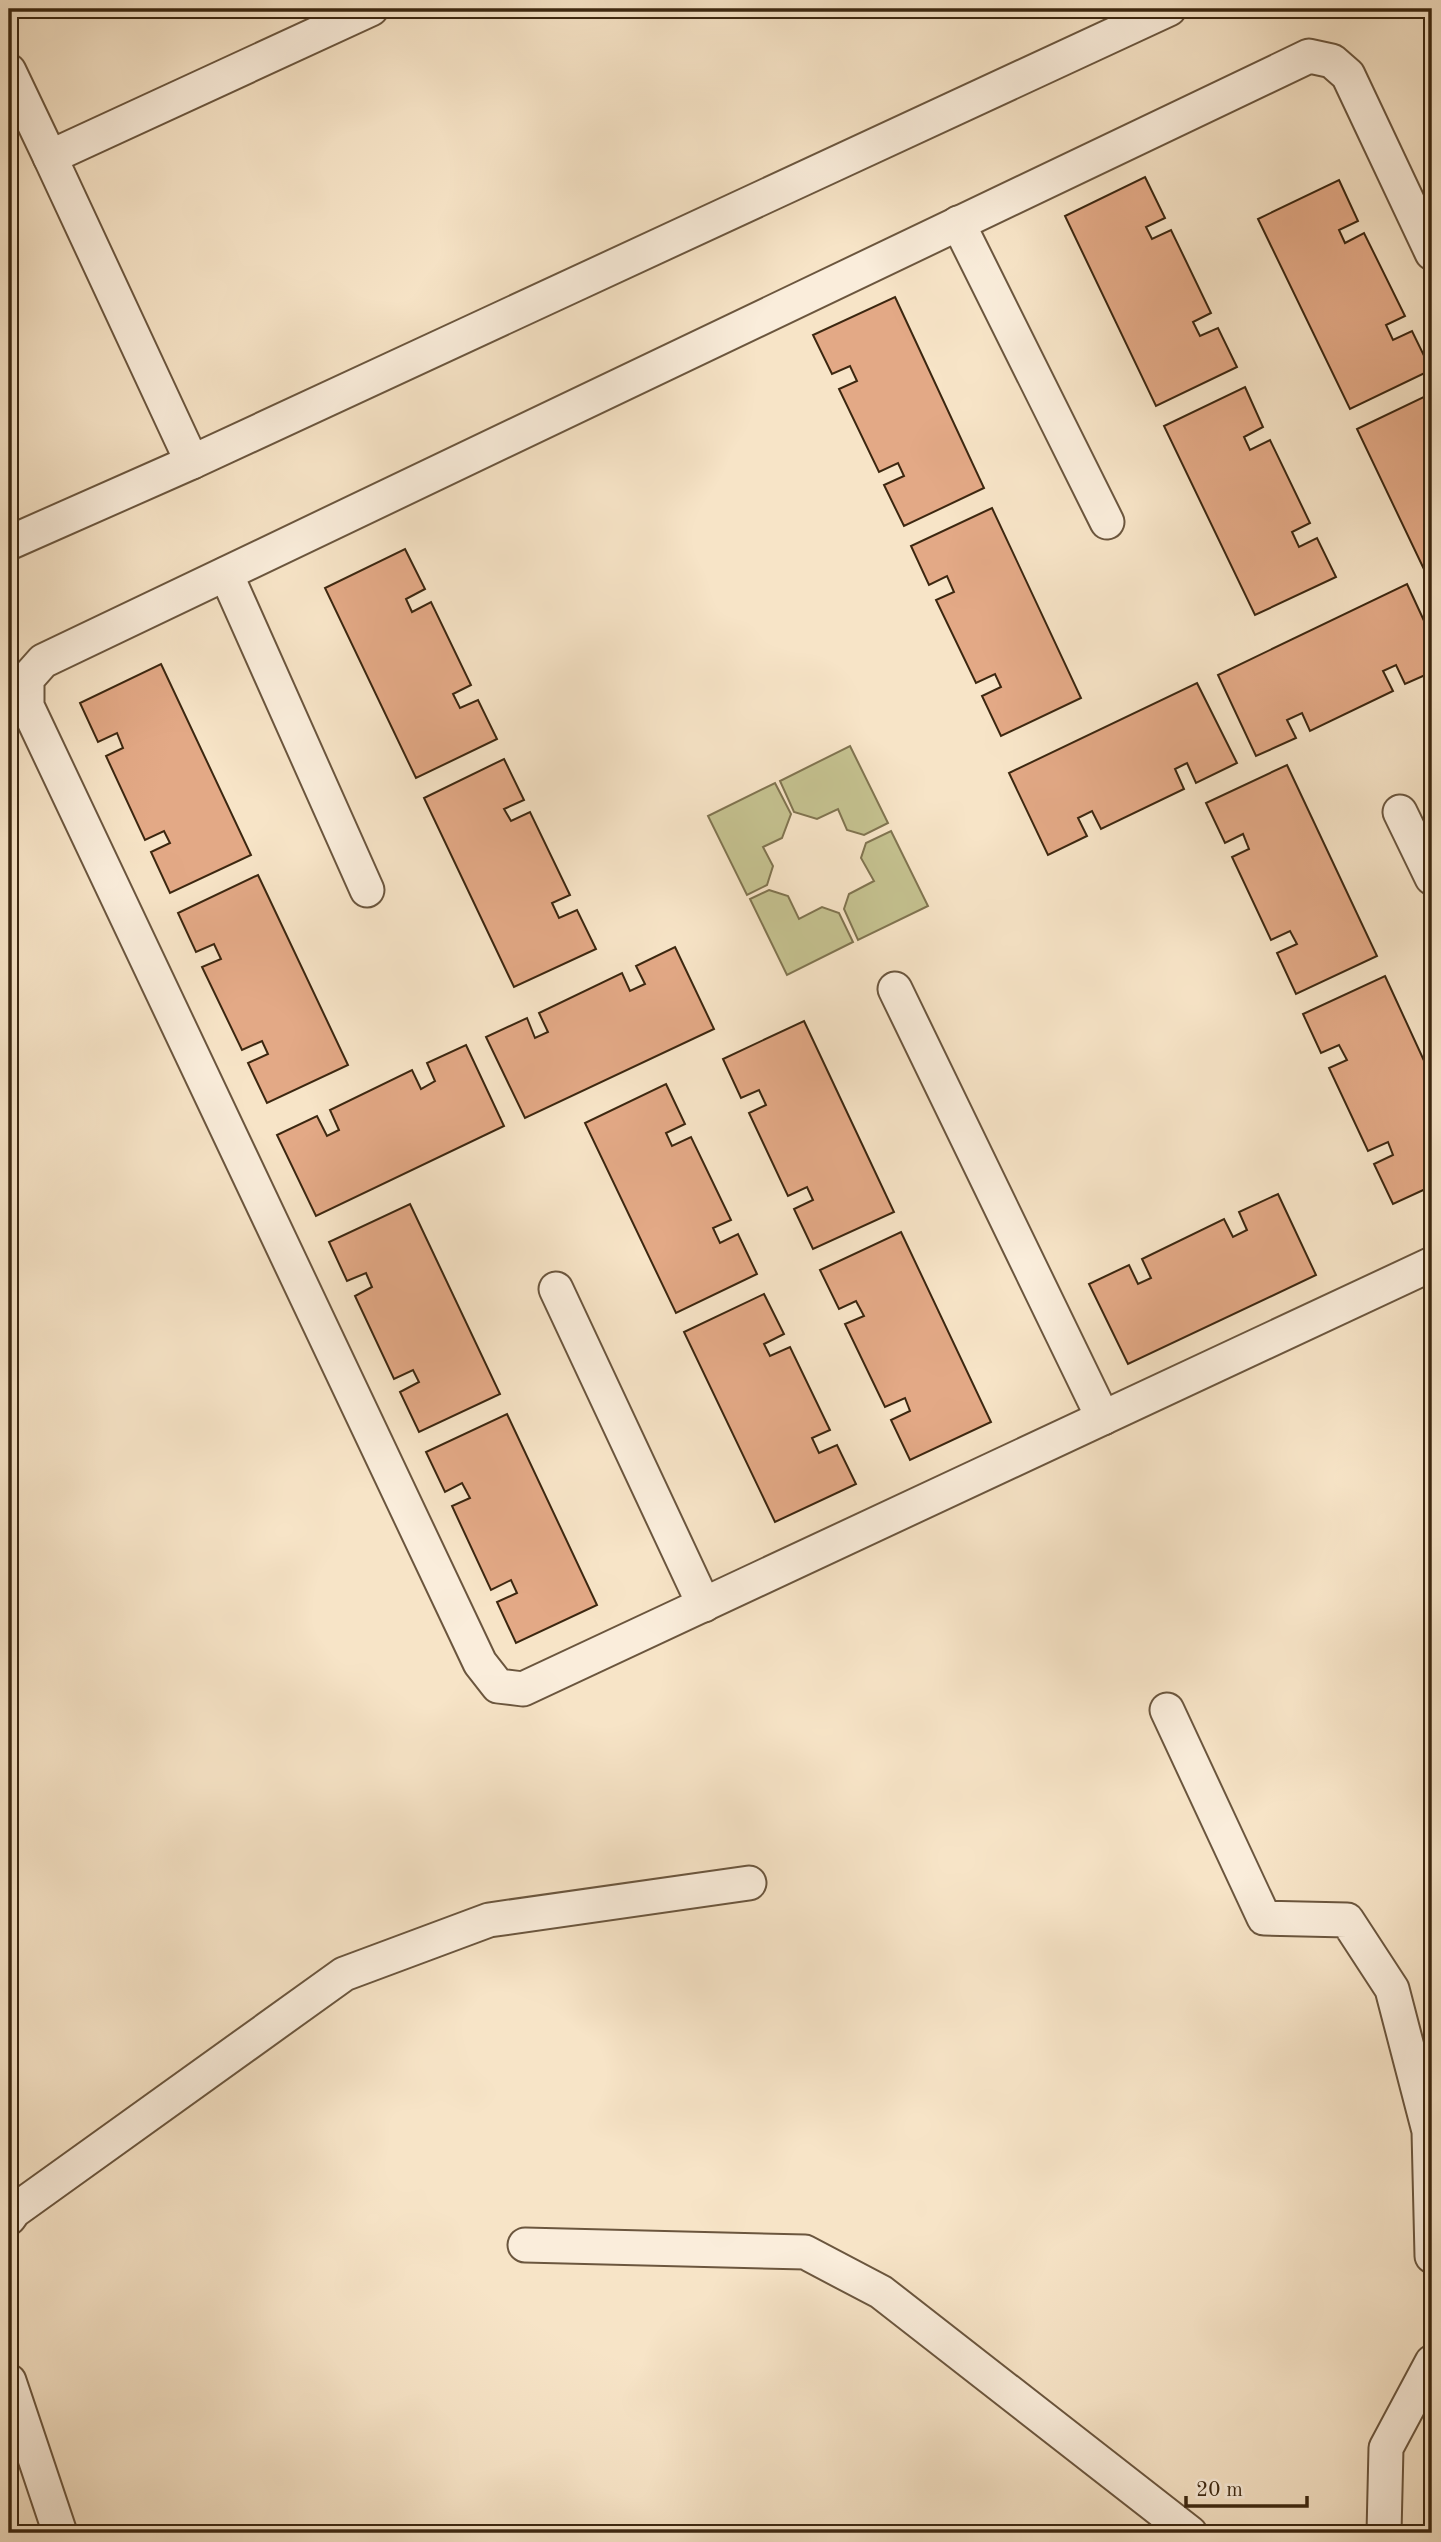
<svg xmlns="http://www.w3.org/2000/svg" width="1441" height="2542" font-family="'Old Standard TT',serif">
<rect width="100%" height="100%" fill="#f7e4c7"/>
<filter id="stains"><feTurbulence type="fractalNoise" baseFrequency=".00286" numOctaves="4"/><feColorMatrix values="0 0 0 0 .2 0 0 0 0 .09 0 0 0 0 .02 0 0 0 .5 -.17"/></filter>
<radialGradient id="worn" r=".72"><stop offset=".6" stop-color="#630" stop-opacity="0"/><stop offset="1" stop-color="#630" stop-opacity=".3"/></radialGradient>
<g fill="#c5c290" stroke="#807450" stroke-width="2">
<polygon points="850,746 888,823 864,835 847,830 838,809 817,819 794,812 780,781"/>
<polygon points="775,783 791,814 782,838 763,847 773,866 767,885 747,895 708,816"/>
<polygon points="891,831 928,906 858,940 844,909 849,894 874,881 861,858 866,843"/>
<polygon points="769,890 788,896 799,919 822,907 839,913 853,942 787,975 750,899"/>
</g>
<g fill="#e3a986" stroke="#3c2710" stroke-width="2">
<polygon points="1145,177 1165,218 1146,227 1152,239 1171,230 1211,313 1193,322 1200,336 1218,328 1237,367 1156,406 1065,216"/>
<polygon points="1339,180 1358,221 1339,230 1345,243 1364,233 1405,316 1386,325 1393,340 1412,331 1431,370 1350,409 1258,219"/>
<polygon points="895,297 984,488 904,526 884,485 904,476 898,463 879,472 839,389 857,381 850,366 832,374 813,335"/>
<polygon points="1245,387 1263,427 1244,437 1250,450 1270,440 1310,523 1292,532 1299,547 1317,538 1336,577 1255,615 1164,426"/>
<polygon points="1432,393 1432,586 1357,429"/>
<polygon points="992,508 1081,698 1001,736 982,696 1001,687 995,674 976,683 936,600 954,592 947,576 929,585 911,546"/>
<polygon points="405,549 425,589 406,599 412,612 431,602 471,685 453,694 460,708 478,700 497,739 416,778 325,588"/>
<polygon points="1407,584 1432,638 1432,672 1405,684 1396,665 1383,671 1393,691 1310,731 1302,713 1287,720 1296,738 1256,756 1218,675"/>
<polygon points="161,664 251,855 170,893 151,852 170,843 164,831 145,840 106,756 123,748 117,733 98,742 80,703"/>
<polygon points="1197,683 1237,763 1196,783 1187,763 1175,769 1184,789 1101,829 1092,811 1078,818 1087,836 1048,855 1009,773"/>
<polygon points="504,759 524,800 504,809 511,821 530,812 570,895 552,903 559,918 577,910 596,949 514,987 424,798"/>
<polygon points="1287,765 1377,956 1296,994 1277,953 1297,944 1290,931 1271,940 1232,857 1249,849 1243,834 1225,843 1206,803"/>
<polygon points="258,875 348,1065 267,1103 248,1063 268,1054 262,1041 242,1050 202,967 221,959 214,944 196,952 178,913"/>
<polygon points="675,947 714,1029 525,1118 486,1037 527,1018 535,1038 548,1032 539,1013 622,973 630,991 645,984 636,966"/>
<polygon points="1385,976 1432,1078 1432,1186 1393,1204 1374,1164 1393,1155 1388,1142 1368,1151 1329,1068 1347,1060 1339,1045 1321,1053 1303,1014"/>
<polygon points="804,1021 894,1212 813,1249 794,1209 813,1200 807,1187 788,1196 749,1113 766,1105 759,1090 741,1098 723,1059"/>
<polygon points="466,1045 504,1126 316,1216 277,1135 317,1116 327,1136 339,1130 330,1110 412,1070 421,1089 435,1081 427,1063"/>
<polygon points="666,1084 685,1124 666,1133 672,1146 691,1137 731,1220 713,1228 720,1243 738,1234 757,1274 676,1313 585,1123"/>
<polygon points="1278,1194 1316,1275 1128,1364 1089,1284 1129,1265 1138,1284 1151,1278 1142,1259 1224,1219 1233,1237 1247,1230 1239,1212"/>
<polygon points="410,1204 500,1394 419,1432 400,1392 419,1382 413,1370 394,1379 355,1296 372,1287 366,1273 347,1281 329,1242"/>
<polygon points="901,1232 991,1422 910,1460 891,1420 910,1411 905,1398 885,1407 845,1324 864,1316 856,1301 839,1309 820,1270"/>
<polygon points="764,1294 784,1334 764,1344 770,1356 790,1347 830,1430 812,1438 819,1453 837,1445 856,1484 775,1522 684,1332"/>
<polygon points="507,1414 597,1605 516,1643 497,1602 517,1593 511,1580 491,1590 452,1506 470,1498 462,1483 445,1492 426,1452"/>
</g>
<g fill="none" stroke-linecap="round" stroke-linejoin="round">
<g stroke="#6b563e" stroke-width="37">
<g id="minor">
<polyline points="371,9 50,157 192,462 1169,9"/>
<polyline points="9,71 50,157"/>
<polyline points="958,223 1107,522"/>
<polyline points="1432,253 1348,75 1332,61 1309,56 43,661 27,679 27,706 480,1663 498,1686 523,1689 1432,1264"/>
<polyline points="9,543 192,462"/>
<polyline points="226,574 367,890"/>
<polyline points="1400,812 1432,878"/>
<polyline points="895,989 1103,1418"/>
<polyline points="556,1289 704,1605"/>
<polyline points="1167,1710 1264,1918 1347,1920 1392,1989 1429,2131 1432,2256"/>
<polyline points="9,2218 14,2211 344,1974 489,1920 749,1883"/>
<polyline points="525,2245 805,2252 881,2292 1190,2533"/>
<polyline points="9,2381 60,2533"/>
<polyline points="1384,2533 1386,2448 1432,2362"/>
</g>
</g>
<use href="#minor" stroke="#faeddb" stroke-width="33"/>
</g>
<rect width="1441" height="2542" fill="none" stroke="#f7e4c7" stroke-width="35"/>
<rect x="10" y="10" width="1420" height="2521" fill="none" stroke="#3c2710" stroke-width="3.5"/>
<rect x="18" y="18" width="1406" height="2507" fill="none" stroke="#3c2710" stroke-width="2"/>
<path d="M1186 2496v10h121v-10" fill="none" stroke="#3c2710" stroke-width="3.5"/>
<text x="1196" y="2496" font-size="21" fill="#3c2710" stroke="#faeddb" stroke-width="5" paint-order="stroke">20 m</text>
<rect width="100%" height="100%" filter="url(#stains)"/>
<rect width="100%" height="100%" fill="url(#worn)"/>
</svg>
